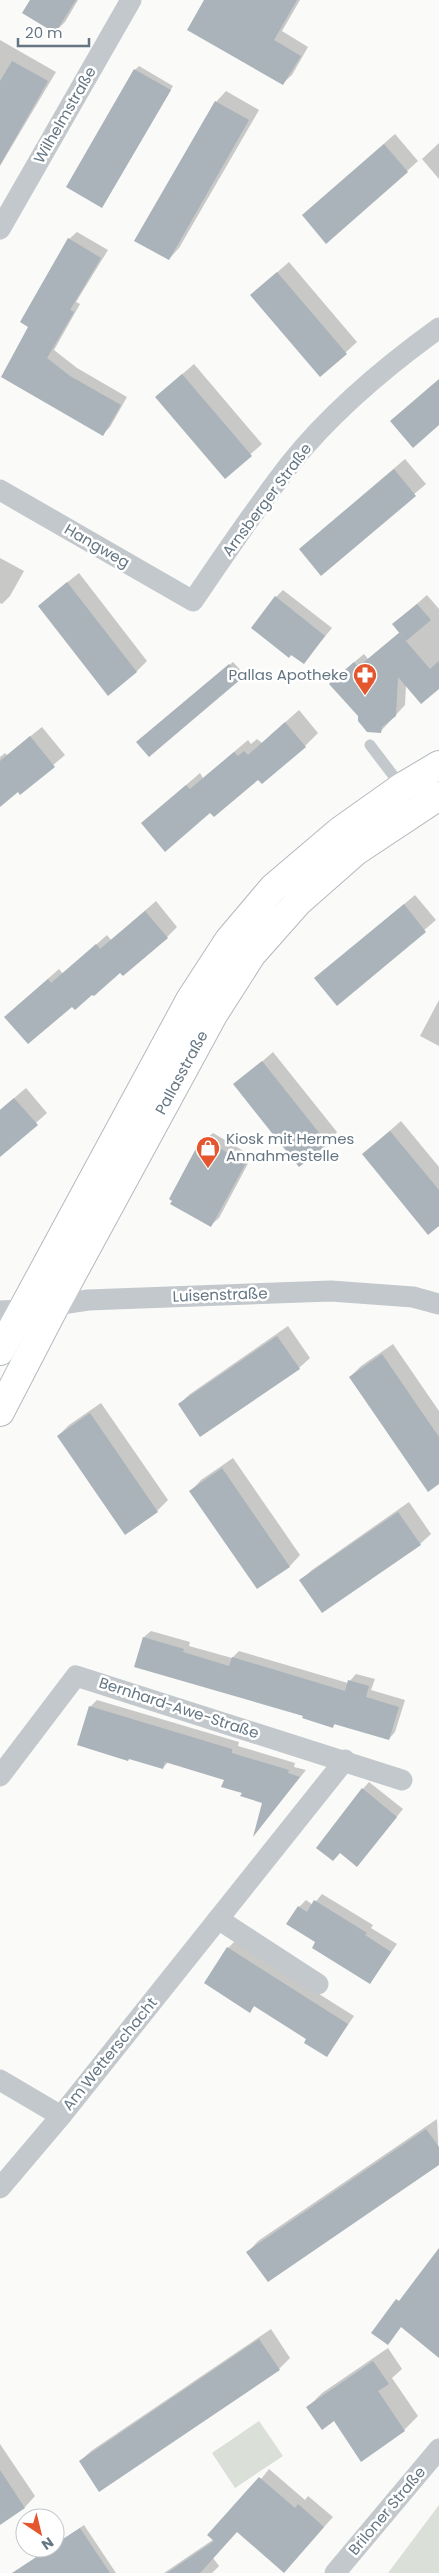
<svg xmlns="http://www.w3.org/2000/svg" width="439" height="2573" font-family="Poppins,sans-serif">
<rect width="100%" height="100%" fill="#fafaf8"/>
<g fill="#dadfd7">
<polygon points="259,2421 283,2456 235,2488 212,2453"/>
<polygon points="439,2505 439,2573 388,2573"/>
</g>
<g fill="#0003">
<polygon points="32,0 78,0 65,22 55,32"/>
<polygon points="205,0 300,0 282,31 308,47 292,75 283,83"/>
<polygon points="0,40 56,72 0,166"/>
<polygon points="139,66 173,86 102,207 135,70"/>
<polygon points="226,91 259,110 179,248 169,259 216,102"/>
<polygon points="395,134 418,161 407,171 314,205"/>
<polygon points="439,143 439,179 422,159"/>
<polygon points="77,232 108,250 76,302 80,304 54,350 77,368 127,397 110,427 103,434 3,376 29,327 69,239"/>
<polygon points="289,262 357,342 320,376 251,295"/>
<polygon points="194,364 262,444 225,477 156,397"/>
<polygon points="405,459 426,484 321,574 300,549"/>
<polygon points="0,558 24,571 10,596 2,604 0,603"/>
<polygon points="79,573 147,661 136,672 50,596"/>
<polygon points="283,590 332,628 303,663 291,653 276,597"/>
<polygon points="427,595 439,609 439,687 406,685 405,705 381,731 359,716 340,674 364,654 368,659 400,632 404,615"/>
<polygon points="233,662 244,674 149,755 142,739"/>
<polygon points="299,710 318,733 305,746 210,811 156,811 200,773 203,778 248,740 251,744 257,739 262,743"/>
<polygon points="42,727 65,755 20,793 18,791 0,805 0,757 5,753 7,755"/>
<polygon points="415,895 436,920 337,1004 316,978"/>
<polygon points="156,901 177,927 167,937 93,993 72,1005 17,1006 59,969 63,974 107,935 111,940"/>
<polygon points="439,1000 439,1046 420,1036"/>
<polygon points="273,1052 337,1132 327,1143 235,1085"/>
<polygon points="26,1088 47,1113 0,1155 0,1110"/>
<polygon points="401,1121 439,1167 439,1224 363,1154"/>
<polygon points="213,1133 252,1156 219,1218 211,1225 173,1200 203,1142"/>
<polygon points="288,1326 310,1358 299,1368 179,1404 190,1394"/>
<polygon points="393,1344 439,1411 439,1483 350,1377 361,1366"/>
<polygon points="101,1403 168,1500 157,1511 125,1533 58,1436 69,1425"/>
<polygon points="233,1458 300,1555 290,1566 257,1588 191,1491 201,1480"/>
<polygon points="409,1502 431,1534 420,1544 301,1580 312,1570"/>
<polygon points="151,1631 190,1642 189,1646 232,1658 239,1651 348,1683 356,1674 375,1679 371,1690 405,1700 395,1732 389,1739 336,1723 333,1726 305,1715 135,1666 144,1637"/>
<polygon points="97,1700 239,1742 238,1746 295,1763 294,1767 306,1770 255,1833 263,1802 225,1779 168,1762 163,1768 90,1707"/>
<polygon points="369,1782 403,1809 363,1858 363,1789"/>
<polygon points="322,1894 373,1925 371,1928 397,1944 370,1983 317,1942 299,1907 306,1900 313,1905"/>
<polygon points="235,1941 354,2016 327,2056 308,2039 255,2005 250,2011 228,1948"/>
<polygon points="437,2119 439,2164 248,2252 258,2241"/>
<polygon points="271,2329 290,2358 279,2369 100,2490 80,2461 91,2451"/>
<polygon points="388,2348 402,2369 392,2378 418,2416 404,2430 308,2407 322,2393"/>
<polygon points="0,2444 35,2496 25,2507 0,2523"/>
<polygon points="269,2469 305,2500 308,2496 333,2517 293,2562 237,2530 213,2558 219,2566 212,2573 164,2573 214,2539"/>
<polygon points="84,2525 116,2573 38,2573 34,2559 50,2548 55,2548 55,2545"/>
</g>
<g fill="#aab3b9">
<polygon points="30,0 76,0 55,33 22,13"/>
<polygon points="204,0 297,0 274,40 301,56 283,85 187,30"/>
<polygon points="12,61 48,81 0,165 0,81"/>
<polygon points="134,69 171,90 102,208 66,187"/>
<polygon points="215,101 249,120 169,260 134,241"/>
<polygon points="384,144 408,172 326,244 302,215"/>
<polygon points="68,238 101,258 70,310 74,312 47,358 70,376 121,405 103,436 1,377 28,327 20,322"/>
<polygon points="277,272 347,354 320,377 250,295"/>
<polygon points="182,374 252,456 225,479 155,397"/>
<polygon points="439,379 439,425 413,448 390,421"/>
<polygon points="394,469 416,496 321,576 299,549"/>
<polygon points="67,582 137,672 108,696 38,606"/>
<polygon points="275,596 325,636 304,664 291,655 289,658 251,628"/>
<polygon points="417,604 431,620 406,641 392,624"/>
<polygon points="399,633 430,669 439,661 439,689 421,704 398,677 396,716 382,727 381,733 367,732 358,721 358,716 329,684 354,662 358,667"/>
<polygon points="229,664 241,679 149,757 136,742"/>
<polygon points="285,722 306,747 262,784 258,780 214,817 210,813 165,852 141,823 186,785 190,789 234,752 238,756 244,751 248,755"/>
<polygon points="30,736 55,767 20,795 18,792 0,807 0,761"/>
<polygon points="404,904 426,932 337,1006 314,978"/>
<polygon points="145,911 168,938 123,976 120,973 94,996 92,995 75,1010 72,1007 28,1044 4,1017 48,979 51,983 96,944 100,949"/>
<polygon points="262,1061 328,1144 299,1167 233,1084"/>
<polygon points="14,1098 38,1125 0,1157 0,1110"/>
<polygon points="390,1131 439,1190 439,1226 428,1235 362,1154"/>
<polygon points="205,1140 246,1163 211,1227 170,1204 172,1201 169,1199 200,1141"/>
<polygon points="277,1336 300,1369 200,1437 178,1404"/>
<polygon points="382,1354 439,1437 439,1484 428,1492 349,1377"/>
<polygon points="90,1413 158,1512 125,1535 57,1436"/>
<polygon points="222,1468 290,1567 257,1589 189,1491"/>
<polygon points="398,1512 421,1545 322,1613 299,1580"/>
<polygon points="143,1637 184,1649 183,1652 229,1666 232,1657 345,1691 348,1680 369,1686 366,1697 399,1707 389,1740 334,1724 333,1728 302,1718 303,1716 134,1667"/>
<polygon points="89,1706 232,1749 232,1753 289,1770 288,1773 300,1777 253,1837 262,1803 240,1796 242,1793 221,1787 224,1780 165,1762 163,1769 129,1759 128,1761 77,1745"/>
<polygon points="362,1788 397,1817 357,1867 340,1853 333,1861 316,1848"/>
<polygon points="314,1900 367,1933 365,1935 391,1952 370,1984 312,1948 315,1942 286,1924 298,1906 307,1912"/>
<polygon points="227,1947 348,2024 327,2057 304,2043 306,2039 254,2006 250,2013 204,1983"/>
<polygon points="426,2129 439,2147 439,2165 268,2282 246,2252"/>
<polygon points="439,2248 439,2358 401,2327 388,2345 371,2333 396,2299 399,2301"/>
<polygon points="259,2339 280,2370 99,2492 79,2461"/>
<polygon points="373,2361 389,2384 378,2391 405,2431 361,2462 334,2421 322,2430 306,2407"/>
<polygon points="0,2470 25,2508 0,2525"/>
<polygon points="259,2477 295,2508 298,2504 324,2527 284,2573 237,2532 200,2573 167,2573 214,2541 207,2535"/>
<polygon points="80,2528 110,2573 12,2573 50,2548 55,2548 55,2544"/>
</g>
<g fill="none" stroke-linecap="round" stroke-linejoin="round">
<g stroke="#b3babf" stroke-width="30">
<g id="secondary">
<polyline points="0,1351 190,1000 229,940 273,888 340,831 402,787 439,765"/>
<path id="s1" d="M 0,1412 L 56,1304 L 213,1015 L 252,954 L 298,902 L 356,851 L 439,796"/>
</g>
</g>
<polyline stroke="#c3c8cc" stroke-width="11" points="370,745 418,808"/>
<g stroke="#c3c8cc" stroke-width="21">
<polyline points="0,229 131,0"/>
<path d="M 0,490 L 193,601 C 224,555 256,508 290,464 C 332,411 385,367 439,328"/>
<polyline points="0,1311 22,1310 88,1300 331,1291 413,1297 439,1304"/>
<polyline points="0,1776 76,1676 402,1780"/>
<polyline points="218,1919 318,1984"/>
<polyline points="0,2080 61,2116"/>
<polyline points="0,2188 61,2116 345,1760"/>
<polyline points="335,2573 439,2449"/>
</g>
<use href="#secondary" stroke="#fff" stroke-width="28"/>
</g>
<defs>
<g id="pharmacy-pin" transform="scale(1.25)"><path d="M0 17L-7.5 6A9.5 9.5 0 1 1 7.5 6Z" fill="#e4572e" stroke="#fff"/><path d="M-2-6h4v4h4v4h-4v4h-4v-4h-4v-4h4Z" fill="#fff"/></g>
<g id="shop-pin" transform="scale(1.25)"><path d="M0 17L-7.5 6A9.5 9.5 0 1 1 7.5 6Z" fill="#e4572e" stroke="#fff"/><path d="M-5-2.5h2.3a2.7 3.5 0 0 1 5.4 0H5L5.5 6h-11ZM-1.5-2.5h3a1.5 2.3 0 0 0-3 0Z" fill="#fff"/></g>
</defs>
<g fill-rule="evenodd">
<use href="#pharmacy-pin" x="365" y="675"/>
<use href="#shop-pin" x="208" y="1148"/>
</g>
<g text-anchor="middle" stroke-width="5" stroke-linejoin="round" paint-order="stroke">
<g font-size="15" fill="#657683" stroke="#fff">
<text transform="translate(65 115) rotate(-60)" y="5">Wilhelmstraße</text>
<text transform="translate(267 500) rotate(-53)" y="5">Arnsberger Straße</text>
<text transform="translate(97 546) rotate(30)" y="5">Hangweg</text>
<text dy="5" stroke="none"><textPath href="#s1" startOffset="385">Pallasstraße</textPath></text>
<text transform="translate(220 1295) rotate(-2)" y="5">Luisenstraße</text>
<text transform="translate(179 1708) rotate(18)" y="5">Bernhard-Awe-Straße</text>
<text transform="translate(110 2054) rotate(-51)" y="5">Am Wetterschacht</text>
<text transform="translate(387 2511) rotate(-50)" y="5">Briloner Straße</text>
</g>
<g font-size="15" fill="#657683" stroke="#fff" text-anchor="end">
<text x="348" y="680">Pallas Apotheke</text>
<text x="226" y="1144" text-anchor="start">Kiosk mit Hermes<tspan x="226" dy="17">Annahmestelle</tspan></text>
</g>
</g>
<g transform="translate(40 2533) rotate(145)"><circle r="24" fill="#ffffff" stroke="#c1c8cd"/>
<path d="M0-4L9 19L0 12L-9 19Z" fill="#e4572e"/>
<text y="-8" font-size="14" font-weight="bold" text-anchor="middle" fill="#657683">N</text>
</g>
<path d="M18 38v8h71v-8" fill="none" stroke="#657683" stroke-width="2.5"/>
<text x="25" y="38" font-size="15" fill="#657683" stroke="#ffffff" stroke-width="4" paint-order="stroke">20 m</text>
</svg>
